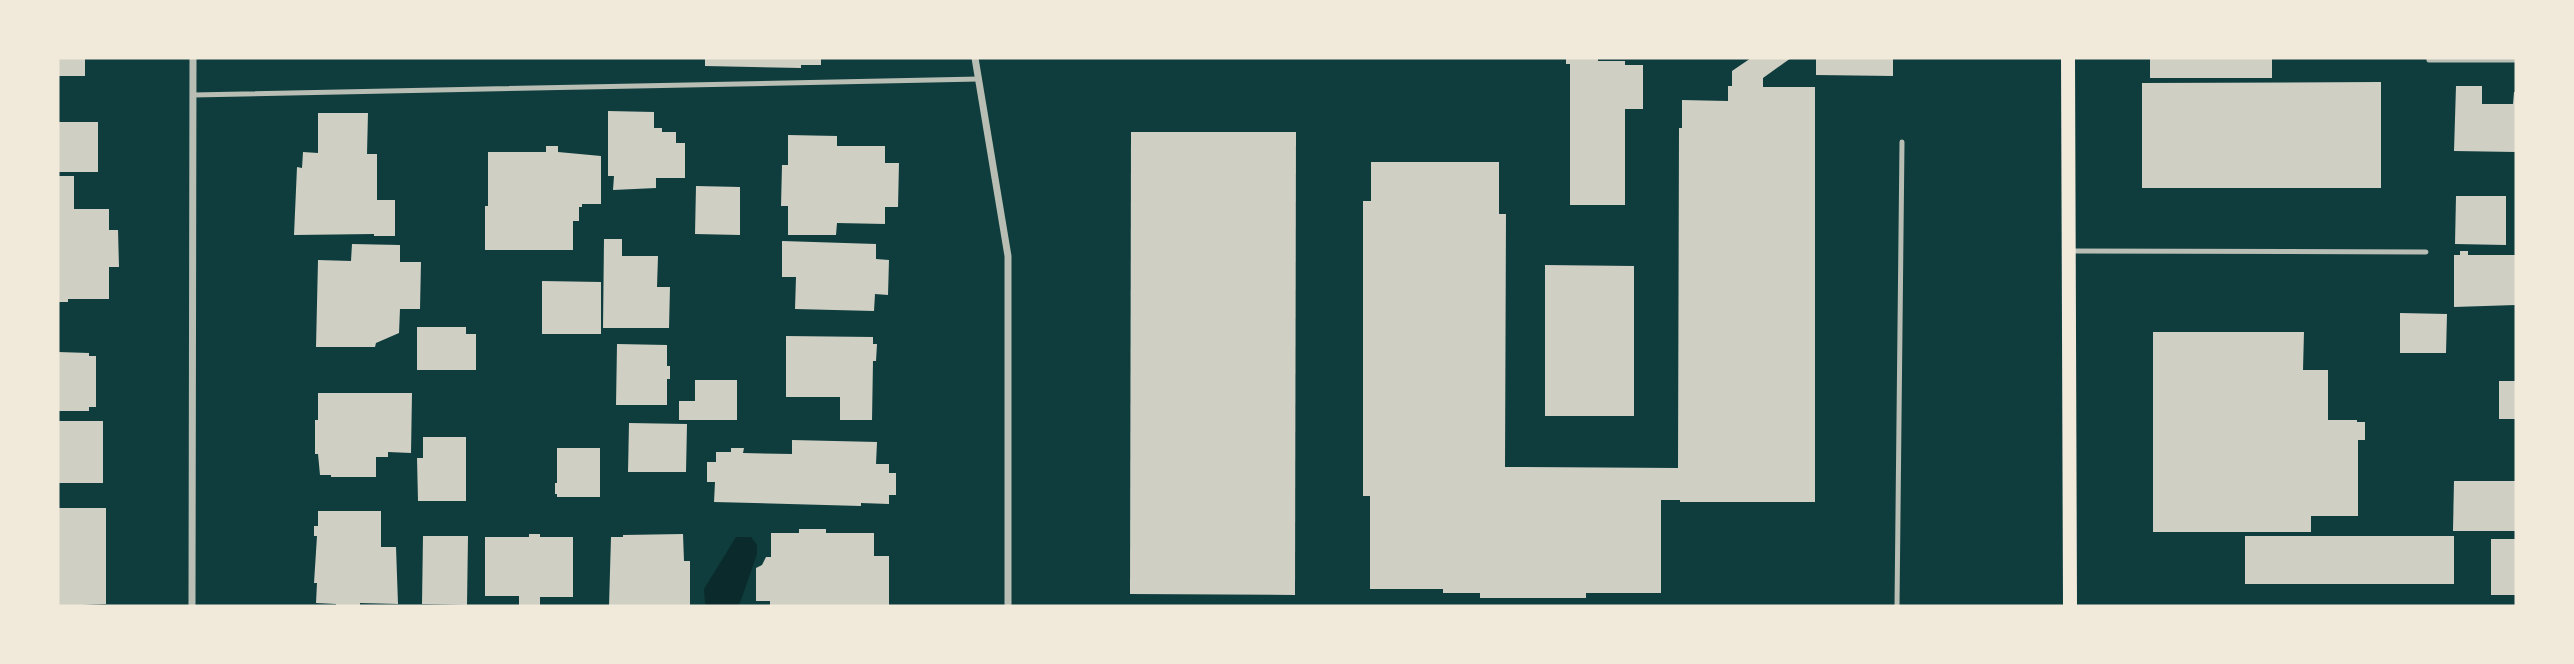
<svg xmlns="http://www.w3.org/2000/svg" width="2574" height="664" font-family="'Asap Condensed',sans-serif">
<rect width="100%" height="100%" fill="#0f3d3e"/>
<polygon fill="#0a2a2b" points="736,537 751,537 757,545 757,554 740,603 736,606 708,606 705,603 704,589"/>
<g fill="#cfcfc3">
<rect x="58" y="58" width="27" height="18"/>
<polygon points="705,58 821,58 821,65 801,65 801,68 705,66"/>
<polygon points="1566,58 1598,58 1598,61 1625,61 1625,65 1643,65 1643,109 1625,109 1625,205 1570,205 1570,64 1566,64"/>
<polygon points="1751,58 1791,58 1763,78 1763,87 1815,87 1815,502 1680,502 1680,500 1661,500 1661,593 1586,593 1586,598 1480,598 1480,593 1443,593 1443,589 1370,589 1370,496 1363,496 1363,201 1371,201 1371,162 1499,162 1499,214 1506,214 1505,467 1678,468 1679,128 1682,128 1682,100 1728,101 1728,86 1732,86 1732,71"/>
<polygon points="1816,58 1893,58 1893,76 1816,75"/>
<rect x="2150" y="58" width="122" height="20"/>
<polygon points="2381,82 2381,188 2142,188 2142,83"/>
<polygon points="2456,86 2482,86 2482,104 2513,104 2514,92 2516,92 2516,152 2454,151"/>
<polygon points="608,111 654,112 654,128 662,128 662,132 676,132 676,143 685,143 685,178 656,178 656,188 613,190 614,176 608,176"/>
<polygon points="318,113 368,113 367,154 377,154 377,200 395,200 395,236 374,236 374,234 294,235 297,167 302,168 303,152 318,153"/>
<rect x="58" y="122" width="40" height="50"/>
<polygon points="1131,132 1296,132 1295,595 1130,594"/>
<polygon points="788,135 837,136 837,146 885,146 885,163 899,163 898,207 885,207 885,224 837,223 836,235 788,235 788,206 781,206 782,165 788,165"/>
<polygon points="546,146 558,146 558,152 601,156 601,204 582,204 582,207 579,207 579,221 573,221 573,250 485,250 485,206 488,206 488,152 546,152"/>
<polygon points="58,176 74,176 74,209 109,209 109,230 118,230 119,267 109,267 109,299 68,299 68,302 58,302"/>
<polygon points="696,186 740,187 740,235 695,234"/>
<polygon points="2456,196 2506,196 2506,245 2455,244"/>
<polygon points="604,239 622,239 622,256 658,256 657,287 670,287 669,328 603,328"/>
<polygon points="782,241 876,244 876,259 889,260 888,295 875,294 874,311 795,309 796,277 782,277"/>
<polygon points="352,244 400,245 400,262 421,262 420,309 400,309 399,333 376,343 375,347 316,347 318,260 351,261"/>
<polygon points="2460,251 2468,251 2468,255 2516,255 2516,305 2454,307 2454,255 2460,255"/>
<polygon points="1545,265 1634,266 1634,416 1545,416"/>
<polygon points="542,281 601,282 601,334 542,334"/>
<polygon points="2400,313 2447,314 2446,353 2400,353"/>
<polygon points="417,327 466,327 466,334 476,334 476,370 417,370"/>
<polygon points="2153,332 2304,332 2303,370 2328,370 2328,420 2357,420 2357,422 2365,422 2365,440 2358,440 2358,516 2311,516 2311,532 2153,532"/>
<polygon points="786,336 873,337 873,344 877,344 876,361 873,361 872,420 840,420 840,397 786,397"/>
<polygon points="617,344 667,345 667,366 670,366 670,379 667,379 667,405 616,405"/>
<polygon points="58,352 89,353 89,356 96,356 96,407 89,407 89,411 58,411"/>
<polygon points="695,380 737,380 737,420 679,420 679,401 695,401"/>
<rect x="2499" y="381" width="17" height="38"/>
<polygon points="318,393 412,393 411,453 388,452 388,457 376,457 376,477 331,477 331,475 320,475 318,454 315,454 315,420 318,420"/>
<rect x="58" y="421" width="45" height="62"/>
<polygon points="629,423 687,424 686,472 628,472"/>
<polygon points="423,437 466,437 466,501 418,501 417,458 423,458"/>
<polygon points="792,440 877,442 876,464 889,464 889,473 896,473 896,495 889,495 889,504 861,503 861,506 714,502 715,482 707,482 707,462 716,462 716,452 731,452 731,448 744,448 743,453 792,454"/>
<polygon points="557,448 600,448 600,497 557,497 557,494 555,494 555,483 557,483"/>
<polygon points="2454,481 2516,481 2516,531 2453,531"/>
<polygon points="58,508 106,508 106,604 58,606"/>
<polygon points="318,511 381,511 381,547 396,547 398,604 360,603 360,606 336,606 336,604 316,603 317,583 314,583 317,536 314,536 314,526 318,526"/>
<polygon points="799,529 826,529 826,533 874,533 874,556 889,556 889,606 770,606 770,601 756,601 756,568 762,565 766,557 771,557 771,533 799,533"/>
<polygon points="529,534 540,534 540,537 573,537 573,597 540,597 540,605 519,605 519,596 485,596 485,537 529,537"/>
<polygon points="683,534 684,561 690,561 690,606 609,606 611,537 623,537 623,535"/>
<polygon points="423,536 468,536 467,605 422,604"/>
<rect x="2245" y="536" width="209" height="48"/>
<rect x="2491" y="539" width="25" height="56"/>
</g>
<g fill="none" stroke-linecap="round" stroke-linejoin="round">
<g stroke="#b8beb3" stroke-width="5">
<polyline points="2429,58 2429,60 2516,60"/>
<polyline points="193,95 979,79"/>
<polyline points="2072,251 2426,252"/>
<polyline points="1897,606 1902,142"/>
</g>
<g stroke="#b8beb3" stroke-width="7">
<polyline points="975,58 1008,256 1008,606"/>
<polyline points="192,606 193,58"/>
</g>
<polyline stroke="#f1e9da" stroke-width="14" points="2068,58 2070,606"/>
</g>
<rect width="2574" height="664" fill="none" stroke="#f1e9da" stroke-width="119"/>
</svg>
